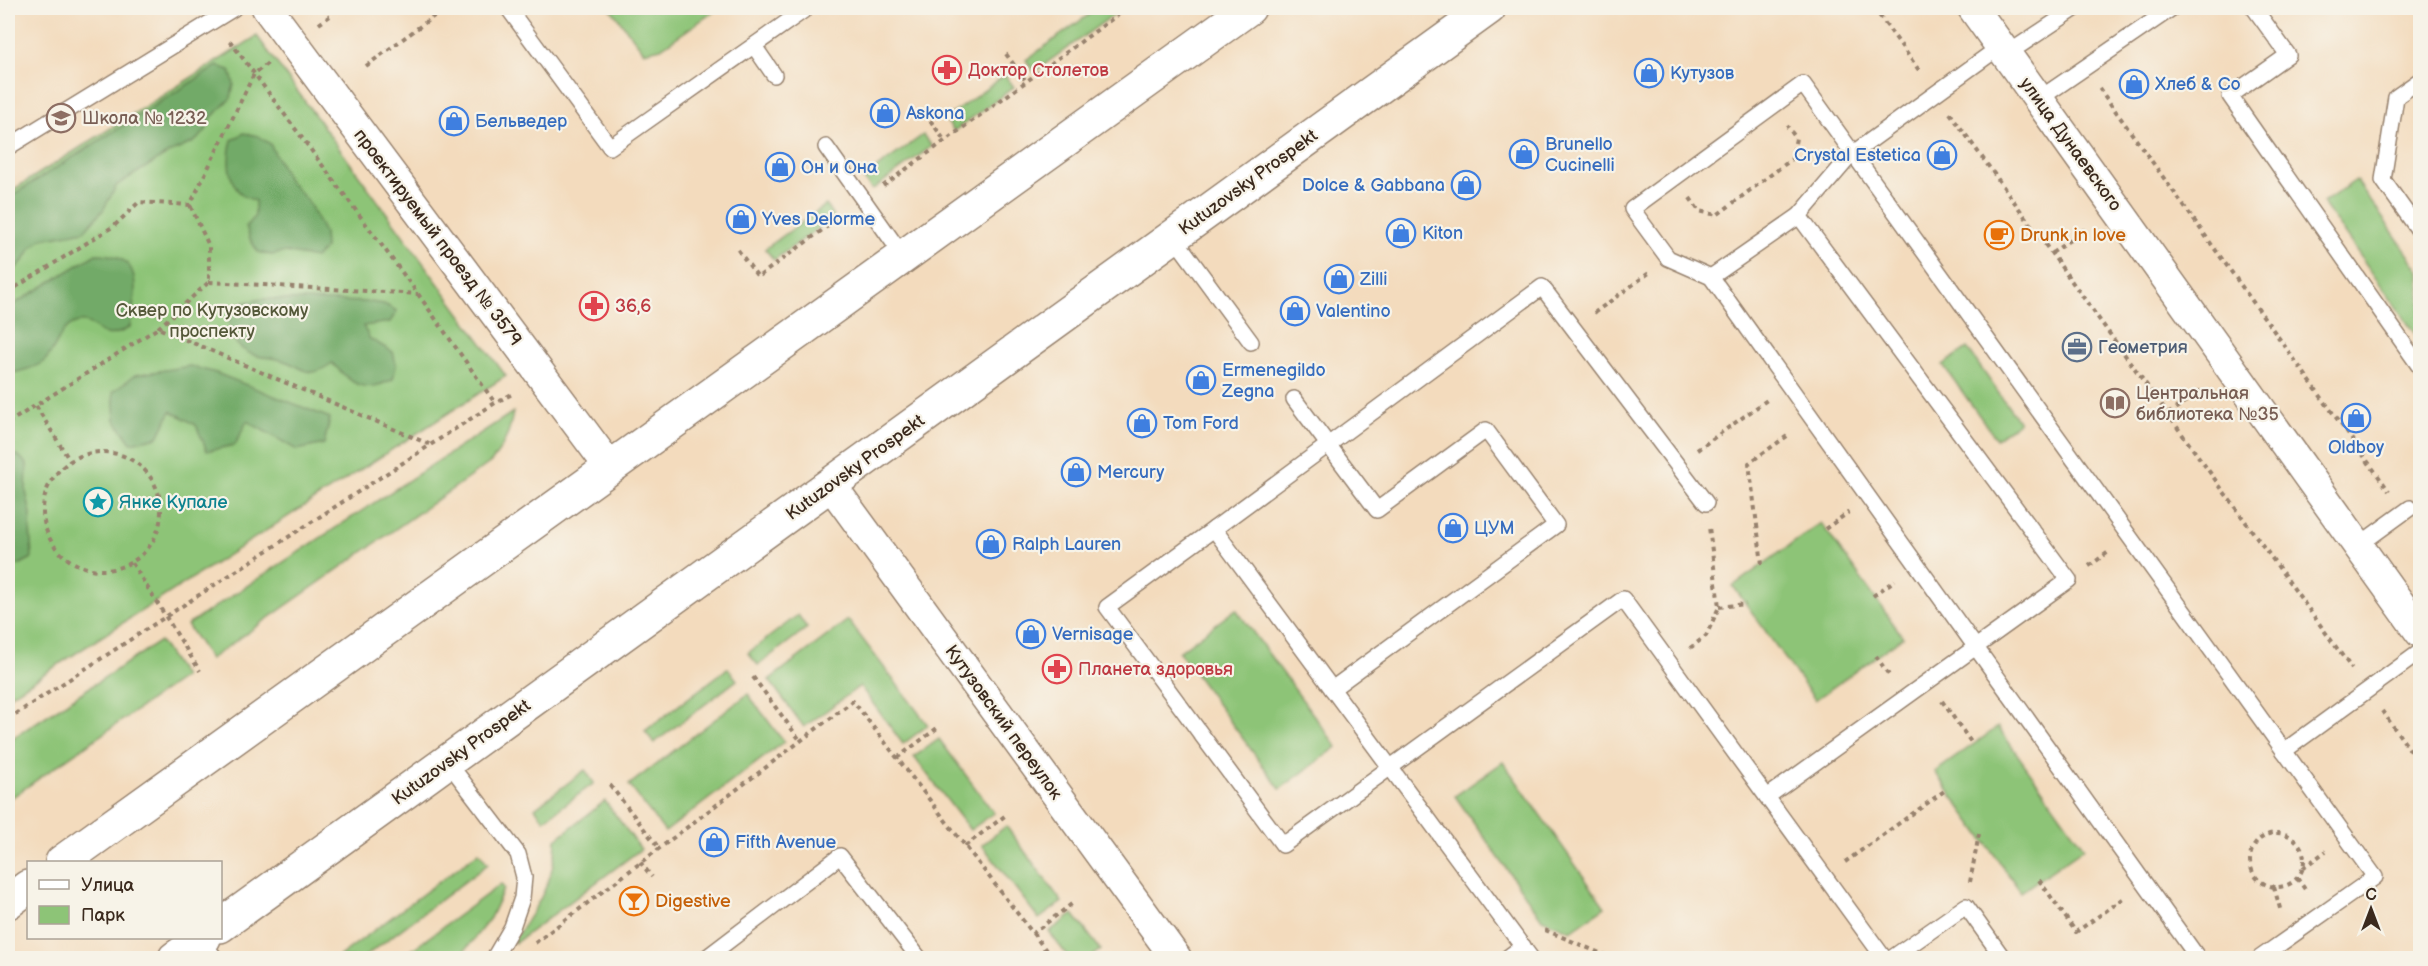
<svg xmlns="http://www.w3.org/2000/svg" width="2428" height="966" font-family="'Balsamiq Sans',sans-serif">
<rect width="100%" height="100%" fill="#f7f3e8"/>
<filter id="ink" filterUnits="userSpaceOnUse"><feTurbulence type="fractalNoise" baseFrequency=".0167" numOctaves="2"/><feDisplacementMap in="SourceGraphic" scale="12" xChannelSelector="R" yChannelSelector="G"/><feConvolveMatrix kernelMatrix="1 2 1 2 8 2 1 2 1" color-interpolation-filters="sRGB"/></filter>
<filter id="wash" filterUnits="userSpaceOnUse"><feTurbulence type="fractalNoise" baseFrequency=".008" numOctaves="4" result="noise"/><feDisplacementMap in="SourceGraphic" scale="24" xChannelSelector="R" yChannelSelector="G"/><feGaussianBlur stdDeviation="1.35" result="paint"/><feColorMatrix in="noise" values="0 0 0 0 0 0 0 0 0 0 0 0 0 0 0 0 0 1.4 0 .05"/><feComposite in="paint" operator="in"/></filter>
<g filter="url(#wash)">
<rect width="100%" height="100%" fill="#f3dbbd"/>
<g fill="#8dc477" stroke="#64774a" stroke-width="1.5">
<polygon points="610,8 719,8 661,48 644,52"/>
<polygon points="1098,8 1123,8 1034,72 1026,60"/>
<polygon points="257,36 506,376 8,697 8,193"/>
<polygon points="1005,75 1014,87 954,131 945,119"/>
<polygon points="923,135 932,146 872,190 863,178"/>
<polygon points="2356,180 2420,271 2420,341 2323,203"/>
<polygon points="826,205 834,217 774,260 765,249"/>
<polygon points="1967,348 2019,422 1996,439 1943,365"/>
<path d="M 513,412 C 510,432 504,446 491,462 L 210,659 L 187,625 Z"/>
<polygon points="1821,523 1903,637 1815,700 1733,586"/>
<polygon points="1236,609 1337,747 1280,789 1179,652"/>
<polygon points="798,615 807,628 758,665 748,653"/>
<polygon points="848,620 928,725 903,744 860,686 804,727 769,680"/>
<polygon points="160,641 184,677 8,800 8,741"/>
<polygon points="728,668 737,680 654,743 645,731"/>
<polygon points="748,694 784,742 665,832 629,785"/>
<polygon points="1998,727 2084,848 2021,892 1935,772"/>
<polygon points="939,739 994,813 970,830 914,757"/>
<polygon points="1503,762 1605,907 1571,931 1542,919 1455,796"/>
<polygon points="585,770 594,783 544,820 535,808"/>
<path d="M 605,801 L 641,849 L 515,943 L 513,941 C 536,909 556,879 556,839 Z"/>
<polygon points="1006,826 1062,902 1039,919 982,845"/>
<polygon points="479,852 488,864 363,958 337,958"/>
<polygon points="501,884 504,888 490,918 459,958 401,958"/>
<polygon points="1073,914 1101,950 1090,958 1069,958 1049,932"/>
</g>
<g fill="#72aa68" stroke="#566a43" stroke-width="1.5">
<polygon points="217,66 230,70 234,84 231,98 211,118 205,132 194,142 167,154 117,185 103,210 84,231 42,239 31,248 24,260 8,276 8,198"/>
<path d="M 244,133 L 258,136 L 270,144 L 289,181 L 308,201 L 324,233 L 325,248 L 315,258 L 286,252 L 271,255 L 258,252 L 250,239 L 246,226 L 255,216 L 255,201 C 251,199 245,197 242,195 C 227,181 227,157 232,140 Z"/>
<path d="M 96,254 C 147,254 135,292 130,327 C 96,349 98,315 75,323 C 58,329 57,351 43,362 C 34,369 18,371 8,375 L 8,308 Z"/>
<path d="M 263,299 L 370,302 L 384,304 L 397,311 L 390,322 L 363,326 L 370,339 L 393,352 L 396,365 L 393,379 C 363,395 353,384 332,363 C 306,382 305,366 281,360 C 266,356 255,359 241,348 C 230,339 224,317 236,307 C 243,301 255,300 263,299 Z"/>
<polygon points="190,366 216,373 330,418 324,444 297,450 247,421 235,445 207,451 196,425 171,411 158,437 131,443 115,420 113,392 135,375"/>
<polygon points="18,455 27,464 26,492 31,514 30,528 32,558 19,565 8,566 8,456"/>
</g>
</g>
<g filter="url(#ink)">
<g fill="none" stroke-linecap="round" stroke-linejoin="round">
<g stroke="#97826e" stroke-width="18">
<g id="service">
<polyline points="508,8 610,147 807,8"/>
<polyline points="2254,8 2288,55 2230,96 2420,367"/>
<polyline points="754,46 774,75"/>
<polyline points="2007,54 2076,8"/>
<polyline points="2420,80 2396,97 2383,180 2420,232"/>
<polyline points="2039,99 2172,8"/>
<polyline points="8,147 234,8"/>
<polyline points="826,147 903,256"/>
<polyline points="1173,236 1251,342"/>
<polyline points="1711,277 1799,216 1852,154 2001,46"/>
<polyline points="1294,399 1377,510 1486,430 1556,525 1332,689"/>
<polyline points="1214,529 1107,607 1283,845 1623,599 1884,958"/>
<polyline points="2359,545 2410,508"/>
<polyline points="2284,751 2420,652"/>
<polyline points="447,761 518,854 524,877 522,898 512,927 494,958"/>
<polyline points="1767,797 2069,580 1799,216"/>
<polyline points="201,940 215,958"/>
<polyline points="706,958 840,856 919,958"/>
<polyline points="1507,958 1523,946"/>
<polyline points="1531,958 1214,529 1542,287 1706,503"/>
<polyline points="1892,958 1966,906 2003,958"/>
<polyline points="2198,958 1711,277 1668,258 1632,209 1803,84 2375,877 2260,958"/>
</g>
</g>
<g stroke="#97826e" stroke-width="33">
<g id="minor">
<polyline points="267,8 609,466"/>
<polyline points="1973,8 2420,632"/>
<polyline points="831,485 1176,958"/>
</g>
</g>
<g stroke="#97826e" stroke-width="36">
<g id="primary">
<polyline points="62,862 1249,8"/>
<polyline points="8,902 28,887"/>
<polyline points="220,926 1489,8"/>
<polyline points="175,958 204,938"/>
</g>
</g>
<g stroke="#97826e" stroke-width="4" stroke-dasharray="4.5 4.5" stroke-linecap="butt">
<polyline points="1874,8 1921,73"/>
<polyline points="319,24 330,16"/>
<polyline points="230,41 418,294 495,403"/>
<polyline points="1006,54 1026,81"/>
<polyline points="366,66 445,8"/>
<polyline points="2099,88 2389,491"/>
<polyline points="925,113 945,141"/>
<polyline points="1950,113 2352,669"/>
<polyline points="883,186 1127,8"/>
<polyline points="1690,198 1699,211 1717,215 1792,159 1796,138 1787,126"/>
<polyline points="738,250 758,277 843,215"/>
<polyline points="2052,253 2088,227"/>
<polyline points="209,282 418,294"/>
<polyline points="8,292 114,226 139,202 190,205 254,74 268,63"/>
<polyline points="1594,313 1649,273"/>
<polyline points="158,328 209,282 209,246 190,205"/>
<polyline points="36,406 70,461"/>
<polyline points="2168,414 2204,388"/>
<polyline points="8,423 158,328 431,445"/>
<polyline points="1697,450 1767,400"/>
<circle cx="102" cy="511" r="59"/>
<polyline points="1825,529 1849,512"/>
<polyline points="132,563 200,671"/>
<polyline points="1762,564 1749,463 1790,434"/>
<polyline points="2089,566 2110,551"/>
<polyline points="1873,596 1895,580"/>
<polyline points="1719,607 1746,604"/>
<polyline points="1690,648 1706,636 1719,607 1709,527"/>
<polyline points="1876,656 1891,678"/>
<polyline points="753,677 800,740"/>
<polyline points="1942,701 1973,745"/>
<polyline points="2382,711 2420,764"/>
<polyline points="8,719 495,403 514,393"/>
<polyline points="897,758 940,726"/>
<polyline points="610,785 659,848"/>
<circle cx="2277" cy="860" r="27"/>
<polyline points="965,846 1006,815"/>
<polyline points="640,862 652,877"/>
<polyline points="1845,862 1947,789"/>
<polyline points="2303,868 2326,851"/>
<polyline points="2297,878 2307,892"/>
<polyline points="2039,880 2076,932 2123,899"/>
<polyline points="1970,882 1979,834"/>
<polyline points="2274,887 2281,912"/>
<polyline points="1545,930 1612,958"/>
<polyline points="1032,934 1073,903"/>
<polyline points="535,943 853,701 1052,958"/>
</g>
<use href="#service" stroke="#fff" stroke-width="15"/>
<use href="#minor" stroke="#fff" stroke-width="30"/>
<use href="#primary" stroke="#fff" stroke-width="33"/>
</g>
</g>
<defs>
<g id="pharmacy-ring" transform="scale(1.5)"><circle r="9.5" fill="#f7f3e8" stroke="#e0444e" stroke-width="1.5"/><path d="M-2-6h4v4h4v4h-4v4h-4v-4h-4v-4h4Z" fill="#e0444e"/></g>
<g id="shop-ring" transform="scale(1.5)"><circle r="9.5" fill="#f7f3e8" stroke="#3f7fe0" stroke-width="1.5"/><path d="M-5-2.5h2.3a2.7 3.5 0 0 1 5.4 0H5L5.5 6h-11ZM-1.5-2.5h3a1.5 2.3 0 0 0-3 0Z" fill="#3f7fe0"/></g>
<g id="school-ring" transform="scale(1.5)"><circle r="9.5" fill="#f7f3e8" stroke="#8d6e63" stroke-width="1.5"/><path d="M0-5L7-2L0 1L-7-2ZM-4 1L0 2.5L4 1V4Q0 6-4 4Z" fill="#8d6e63"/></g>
<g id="cafe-ring" transform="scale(1.5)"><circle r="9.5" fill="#f7f3e8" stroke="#e8710a" stroke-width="1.5"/><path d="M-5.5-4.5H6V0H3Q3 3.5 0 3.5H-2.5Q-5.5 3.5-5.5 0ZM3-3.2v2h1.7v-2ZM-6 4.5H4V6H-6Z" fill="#e8710a"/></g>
<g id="office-ring" transform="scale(1.5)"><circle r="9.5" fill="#f7f3e8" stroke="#5c6f8a" stroke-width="1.5"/><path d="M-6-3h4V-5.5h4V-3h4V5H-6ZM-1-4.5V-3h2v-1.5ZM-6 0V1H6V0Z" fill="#5c6f8a"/></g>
<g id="library-ring" transform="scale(1.5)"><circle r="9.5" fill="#f7f3e8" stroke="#8d6e63" stroke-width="1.5"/><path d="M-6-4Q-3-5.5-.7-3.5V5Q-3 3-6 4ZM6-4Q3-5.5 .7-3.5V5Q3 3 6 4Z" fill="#8d6e63"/></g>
<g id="sight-ring" transform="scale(1.5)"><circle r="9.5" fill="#f7f3e8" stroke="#0f9aa8" stroke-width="1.5"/><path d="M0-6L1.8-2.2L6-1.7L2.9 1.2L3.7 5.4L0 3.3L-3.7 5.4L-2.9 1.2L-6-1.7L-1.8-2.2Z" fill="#0f9aa8"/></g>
<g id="bar-ring" transform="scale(1.5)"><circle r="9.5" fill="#f7f3e8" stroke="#e8710a" stroke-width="1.5"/><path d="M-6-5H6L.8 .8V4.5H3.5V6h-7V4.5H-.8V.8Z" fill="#e8710a"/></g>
</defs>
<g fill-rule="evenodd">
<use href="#pharmacy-ring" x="947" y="70"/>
<use href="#shop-ring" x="1649" y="73"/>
<use href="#shop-ring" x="2134" y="84"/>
<use href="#shop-ring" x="885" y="113"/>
<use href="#school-ring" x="61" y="118"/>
<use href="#shop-ring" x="454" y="121"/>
<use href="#shop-ring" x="1524" y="154"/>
<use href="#shop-ring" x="1942" y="155"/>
<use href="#shop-ring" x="780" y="167"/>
<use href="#shop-ring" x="1466" y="185"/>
<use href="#shop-ring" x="741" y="219"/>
<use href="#shop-ring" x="1401" y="233"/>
<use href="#cafe-ring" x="1999" y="235"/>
<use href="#shop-ring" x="1339" y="279"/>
<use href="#pharmacy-ring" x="594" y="306"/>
<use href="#shop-ring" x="1295" y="311"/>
<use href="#office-ring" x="2077" y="347"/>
<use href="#shop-ring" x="1201" y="380"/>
<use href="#library-ring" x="2115" y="403"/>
<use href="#shop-ring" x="2356" y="418"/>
<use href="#shop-ring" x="1142" y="423"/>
<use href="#shop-ring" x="1076" y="472"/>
<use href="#sight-ring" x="98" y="502"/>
<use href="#shop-ring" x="1453" y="528"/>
<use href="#shop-ring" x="991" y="544"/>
<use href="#shop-ring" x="1031" y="634"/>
<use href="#pharmacy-ring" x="1057" y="669"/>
<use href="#shop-ring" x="714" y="842"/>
<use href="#bar-ring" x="634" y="901"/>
</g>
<g text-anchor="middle" stroke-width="4.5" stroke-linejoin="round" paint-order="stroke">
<g font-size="18" fill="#be3a42" stroke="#f7f3e8" text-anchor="start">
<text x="968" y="76">Доктор Столетов</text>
<text x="615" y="312">36,6</text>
<text x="1078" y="675">Планета здоровья</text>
</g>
<g font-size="18" fill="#366cbe" stroke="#f7f3e8" text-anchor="start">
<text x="1670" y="79">Кутузов</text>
<text x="2155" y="90">Хлеб &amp; Co</text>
<text x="906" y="119">Askona</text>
<text x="475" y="127">Бельведер</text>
<text x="1545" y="150">Brunello<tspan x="1545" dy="21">Cucinelli</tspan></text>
<text x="1921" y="161" text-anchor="end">Crystal Estetica</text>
<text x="801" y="173">Он и Она</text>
<text x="1445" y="191" text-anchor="end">Dolce &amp; Gabbana</text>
<text x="762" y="225">Yves Delorme</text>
<text x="1422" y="239">Kiton</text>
<text x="1360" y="285">Zilli</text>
<text x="1316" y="317">Valentino</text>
<text x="1222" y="376">Ermenegildo<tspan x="1222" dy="21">Zegna</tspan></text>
<text x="1163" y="429">Tom Ford</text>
<text x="2356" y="453" text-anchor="middle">Oldboy</text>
<text x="1097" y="478">Mercury</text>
<text x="1474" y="534">ЦУМ</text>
<text x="1012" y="550">Ralph Lauren</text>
<text x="1052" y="640">Vernisage</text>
<text x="735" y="848">Fifth Avenue</text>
</g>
<g font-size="18" fill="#785e54" stroke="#f7f3e8" text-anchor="start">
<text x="82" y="124">Школа № 1232</text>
<text x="2136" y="399">Центральная<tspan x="2136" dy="21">библиотека №35</tspan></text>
</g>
<g font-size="18" fill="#3b2a1e" stroke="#f7f3e8">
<text transform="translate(2071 144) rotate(54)" y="6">улица Дунаевского</text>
<text transform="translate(1248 182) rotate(-36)" y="6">Kutuzovsky Prospekt</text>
<text transform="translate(438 237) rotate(53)" y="6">проектируемый проезд № 3579</text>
<text transform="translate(855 467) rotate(-36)" y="6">Kutuzovsky Prospekt</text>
<text transform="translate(1004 722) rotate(54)" y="6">Кутузовский переулок</text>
<text transform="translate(461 752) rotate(-36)" y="6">Kutuzovsky Prospekt</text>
</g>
<g font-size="18" fill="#c56008" stroke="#f7f3e8" text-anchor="start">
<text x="2020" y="241">Drunk in love</text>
<text x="655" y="907">Digestive</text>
</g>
<g font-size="18" fill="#545839" stroke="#f7f3e8">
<text x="212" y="316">Сквер по Кутузовскому<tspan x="212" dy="21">проспекту</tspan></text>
</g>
<g font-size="18" fill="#4e5e75" stroke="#f7f3e8" text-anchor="start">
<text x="2098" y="353">Геометрия</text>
</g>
<g font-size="18" fill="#0d838f" stroke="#f7f3e8" text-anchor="start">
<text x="119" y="508">Янке Купале</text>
</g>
</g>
<rect width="2428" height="966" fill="none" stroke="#f7f3e8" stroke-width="30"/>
<rect x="27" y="861" width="195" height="78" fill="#f7f3e8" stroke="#aca397" stroke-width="1.5"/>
<rect x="39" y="880" width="30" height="9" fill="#ffffff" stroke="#aca397" stroke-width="1.5"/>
<text x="81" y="891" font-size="18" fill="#3b2a1e">Улица</text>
<rect x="39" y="906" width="30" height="18" fill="#8dc477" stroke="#aca397" stroke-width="1.5"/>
<text x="81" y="921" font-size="18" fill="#3b2a1e">Парк</text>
<g transform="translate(2371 909)" stroke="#f7f3e8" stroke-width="4.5" paint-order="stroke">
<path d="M0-4.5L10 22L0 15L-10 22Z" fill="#3b2a1e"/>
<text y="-9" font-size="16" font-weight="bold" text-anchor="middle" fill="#3b2a1e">С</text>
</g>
</svg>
